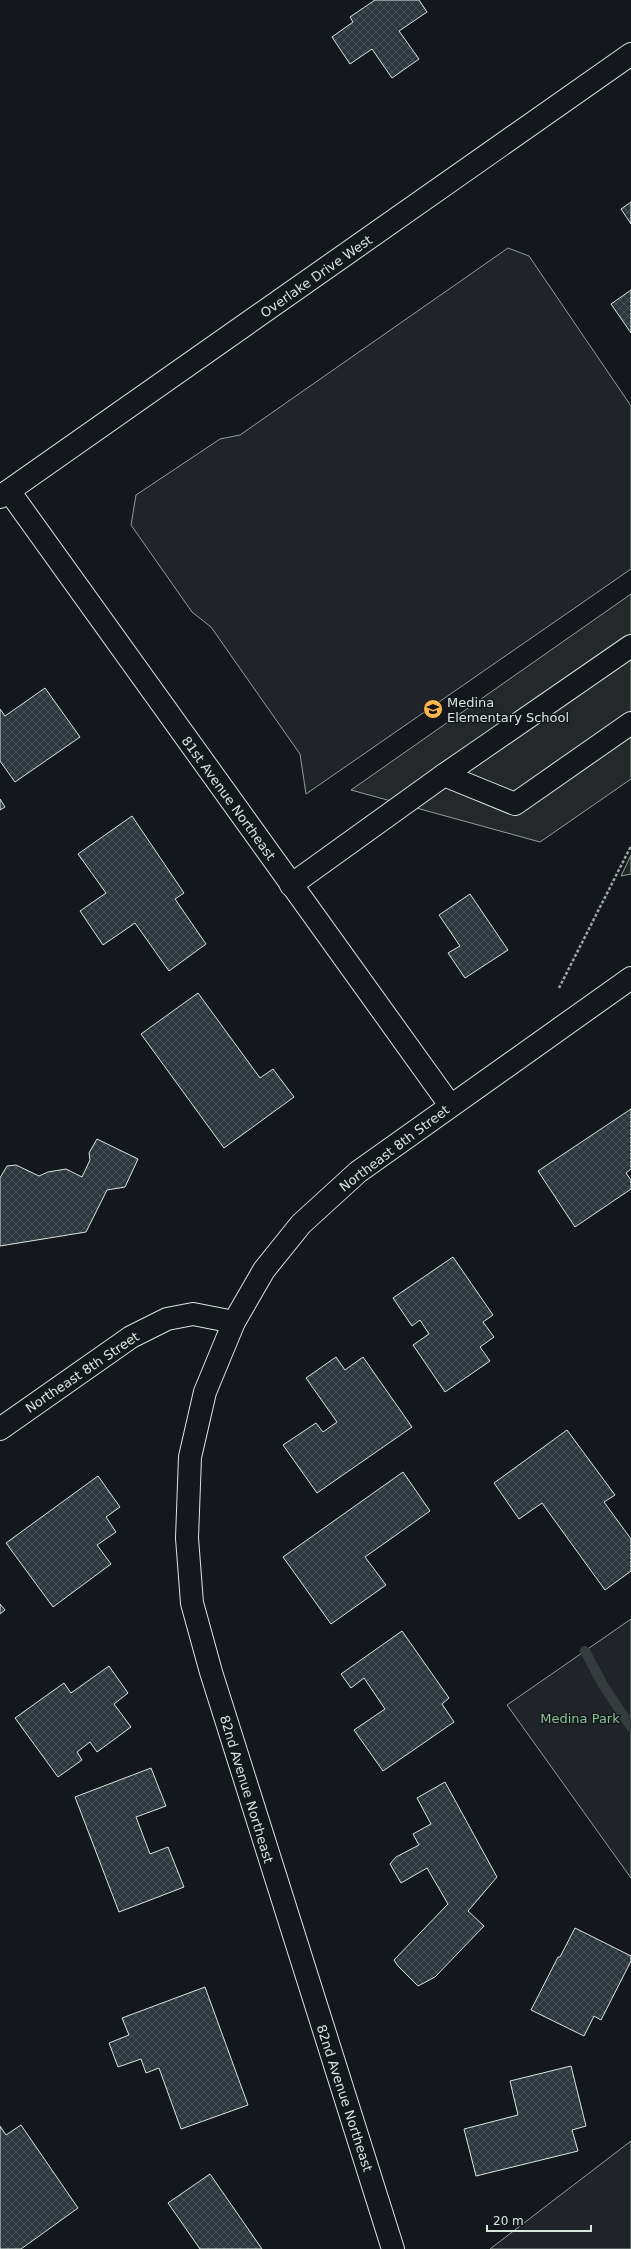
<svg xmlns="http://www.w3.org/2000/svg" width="631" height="2249" font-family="'DejaVu Sans',sans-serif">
<defs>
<pattern id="building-cross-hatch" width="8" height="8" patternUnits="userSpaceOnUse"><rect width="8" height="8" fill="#2c363c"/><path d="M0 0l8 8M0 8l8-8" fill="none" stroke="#4a5358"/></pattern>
</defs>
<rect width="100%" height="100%" fill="#14181c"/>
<g fill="#202428" stroke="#939e99">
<polygon points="508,248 529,256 631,406 631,569 306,794 300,754 211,627 192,612 131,525 136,495 220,439 240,435"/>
<polygon points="631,1619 631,1878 507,1705"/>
<polygon points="631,2141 631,2249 490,2249"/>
</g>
<g fill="#24282b" stroke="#939e99">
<polygon points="631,594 631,779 540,842 351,790"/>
<polygon points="631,855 631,874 621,876"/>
</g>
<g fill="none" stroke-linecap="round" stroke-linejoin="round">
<polyline stroke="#363b3e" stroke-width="10" points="585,1651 603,1685 631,1727"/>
</g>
<g fill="url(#building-cross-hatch)" stroke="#d8e6dc">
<polygon points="375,0 419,0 427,12 399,31 419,59 392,78 372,49 350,64 332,37 353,22 350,17"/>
<polygon points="631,202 631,224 621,209"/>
<polygon points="631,290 631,333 611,304"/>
<polygon points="45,688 80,737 15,782 0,761 0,709 5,716"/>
<polygon points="0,799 5,807 0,810"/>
<polygon points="132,816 184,893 175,899 206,944 169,971 135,923 103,945 80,911 106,893 78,854"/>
<polygon points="470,894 508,950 465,978 448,953 460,946 439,915"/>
<polygon points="198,993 260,1078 273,1069 294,1097 224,1148 141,1034"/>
<polygon points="631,1109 631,1169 626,1173 631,1180 631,1189 575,1227 538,1171"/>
<polygon points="97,1139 138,1159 125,1187 107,1190 86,1232 0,1246 0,1178 7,1166 16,1165 39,1176 48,1172 66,1169 82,1177 90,1160 89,1153"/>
<polygon points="453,1257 493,1315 483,1322 494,1337 480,1347 490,1361 445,1392 413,1345 429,1334 420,1320 412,1326 393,1298"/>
<polygon points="336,1357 345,1370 363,1357 412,1427 317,1493 283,1445 316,1423 323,1432 337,1422 306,1378"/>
<polygon points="567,1430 615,1495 604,1502 631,1539 631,1571 605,1590 542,1503 519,1519 494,1483"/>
<polygon points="403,1472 430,1511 365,1557 386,1585 331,1624 283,1557"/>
<polygon points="98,1476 120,1507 106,1517 116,1532 97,1545 111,1564 53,1607 6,1543"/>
<polygon points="0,1604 5,1610 0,1614"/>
<polygon points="402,1631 449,1698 442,1704 454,1722 383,1771 354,1730 385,1709 364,1678 351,1688 341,1674"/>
<polygon points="109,1666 128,1693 114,1704 131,1727 97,1752 90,1742 77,1752 82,1760 58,1777 15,1718 64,1683 71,1693"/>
<polygon points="151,1768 166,1806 136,1817 150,1854 168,1847 184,1887 119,1912 75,1797"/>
<polygon points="445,1782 497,1877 468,1911 484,1926 435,1977 418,1986 398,1966 394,1960 448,1904 427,1868 401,1883 390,1864 396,1857 419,1845 413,1834 431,1824 417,1798"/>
<polygon points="575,1928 631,1956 631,1961 601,2020 594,2016 584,2036 531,2010 558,1957 560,1957"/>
<polygon points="205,1987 248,2105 181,2129 159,2068 146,2073 141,2059 118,2067 109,2043 129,2035 122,2018"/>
<polygon points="571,2066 586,2126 572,2130 578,2151 476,2176 464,2129 518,2115 510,2081"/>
<polygon points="21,2125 78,2208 21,2249 0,2249 0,2126 6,2135"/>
<polygon points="210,2174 262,2249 200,2249 168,2203"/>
</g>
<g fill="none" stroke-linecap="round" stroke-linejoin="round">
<g stroke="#d8e6dc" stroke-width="24">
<g id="minor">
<polyline points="9,491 450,1105"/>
<polyline points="0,497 631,54"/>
<polyline points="444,775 515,804 631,723"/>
<polyline points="291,885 444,775 631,646"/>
<polyline points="0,1429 131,1337 167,1319 193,1314 234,1322"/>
<polyline points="393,2249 211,1672 192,1603 187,1538 190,1457 205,1392 234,1322 264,1270 301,1224 358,1172 631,978"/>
</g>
</g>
<polyline stroke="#9da8a2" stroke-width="2.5" stroke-dasharray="3 2" stroke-linecap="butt" points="559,988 631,846"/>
<use href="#minor" stroke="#14181c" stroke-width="22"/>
</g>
<defs>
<g id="school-disc" transform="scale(1)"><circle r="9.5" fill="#ffb74d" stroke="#14181c"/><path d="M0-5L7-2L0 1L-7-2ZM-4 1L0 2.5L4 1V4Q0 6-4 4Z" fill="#111"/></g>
</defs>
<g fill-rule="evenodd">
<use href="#school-disc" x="433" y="709"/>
</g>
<g text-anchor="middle" stroke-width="3" stroke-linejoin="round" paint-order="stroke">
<g font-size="13" fill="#d8e6dc" stroke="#14181c">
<text transform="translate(316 276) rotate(-35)" y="5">Overlake Drive West</text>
<text transform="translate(229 798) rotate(54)" y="5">81st Avenue Northeast</text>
<text transform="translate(394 1148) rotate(-37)" y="5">Northeast 8th Street</text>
<text transform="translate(82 1372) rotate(-34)" y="5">Northeast 8th Street</text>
<text transform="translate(247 1789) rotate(73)" y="5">82nd Avenue Northeast</text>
<text transform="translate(345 2098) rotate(72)" y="5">82nd Avenue Northeast</text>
</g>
<g font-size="13" fill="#d8e6dc" stroke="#14181c" text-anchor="start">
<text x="447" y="707">Medina<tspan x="447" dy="15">Elementary School</tspan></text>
</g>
<g font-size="13" fill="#8ac095" stroke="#14181c">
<text x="580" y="1723">Medina Park</text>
</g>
</g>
<path d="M487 2225v6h104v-6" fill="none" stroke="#d8e6dc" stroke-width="2"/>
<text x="493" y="2225" font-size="12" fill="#d8e6dc" stroke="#14181c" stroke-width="3" paint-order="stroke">20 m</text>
</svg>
